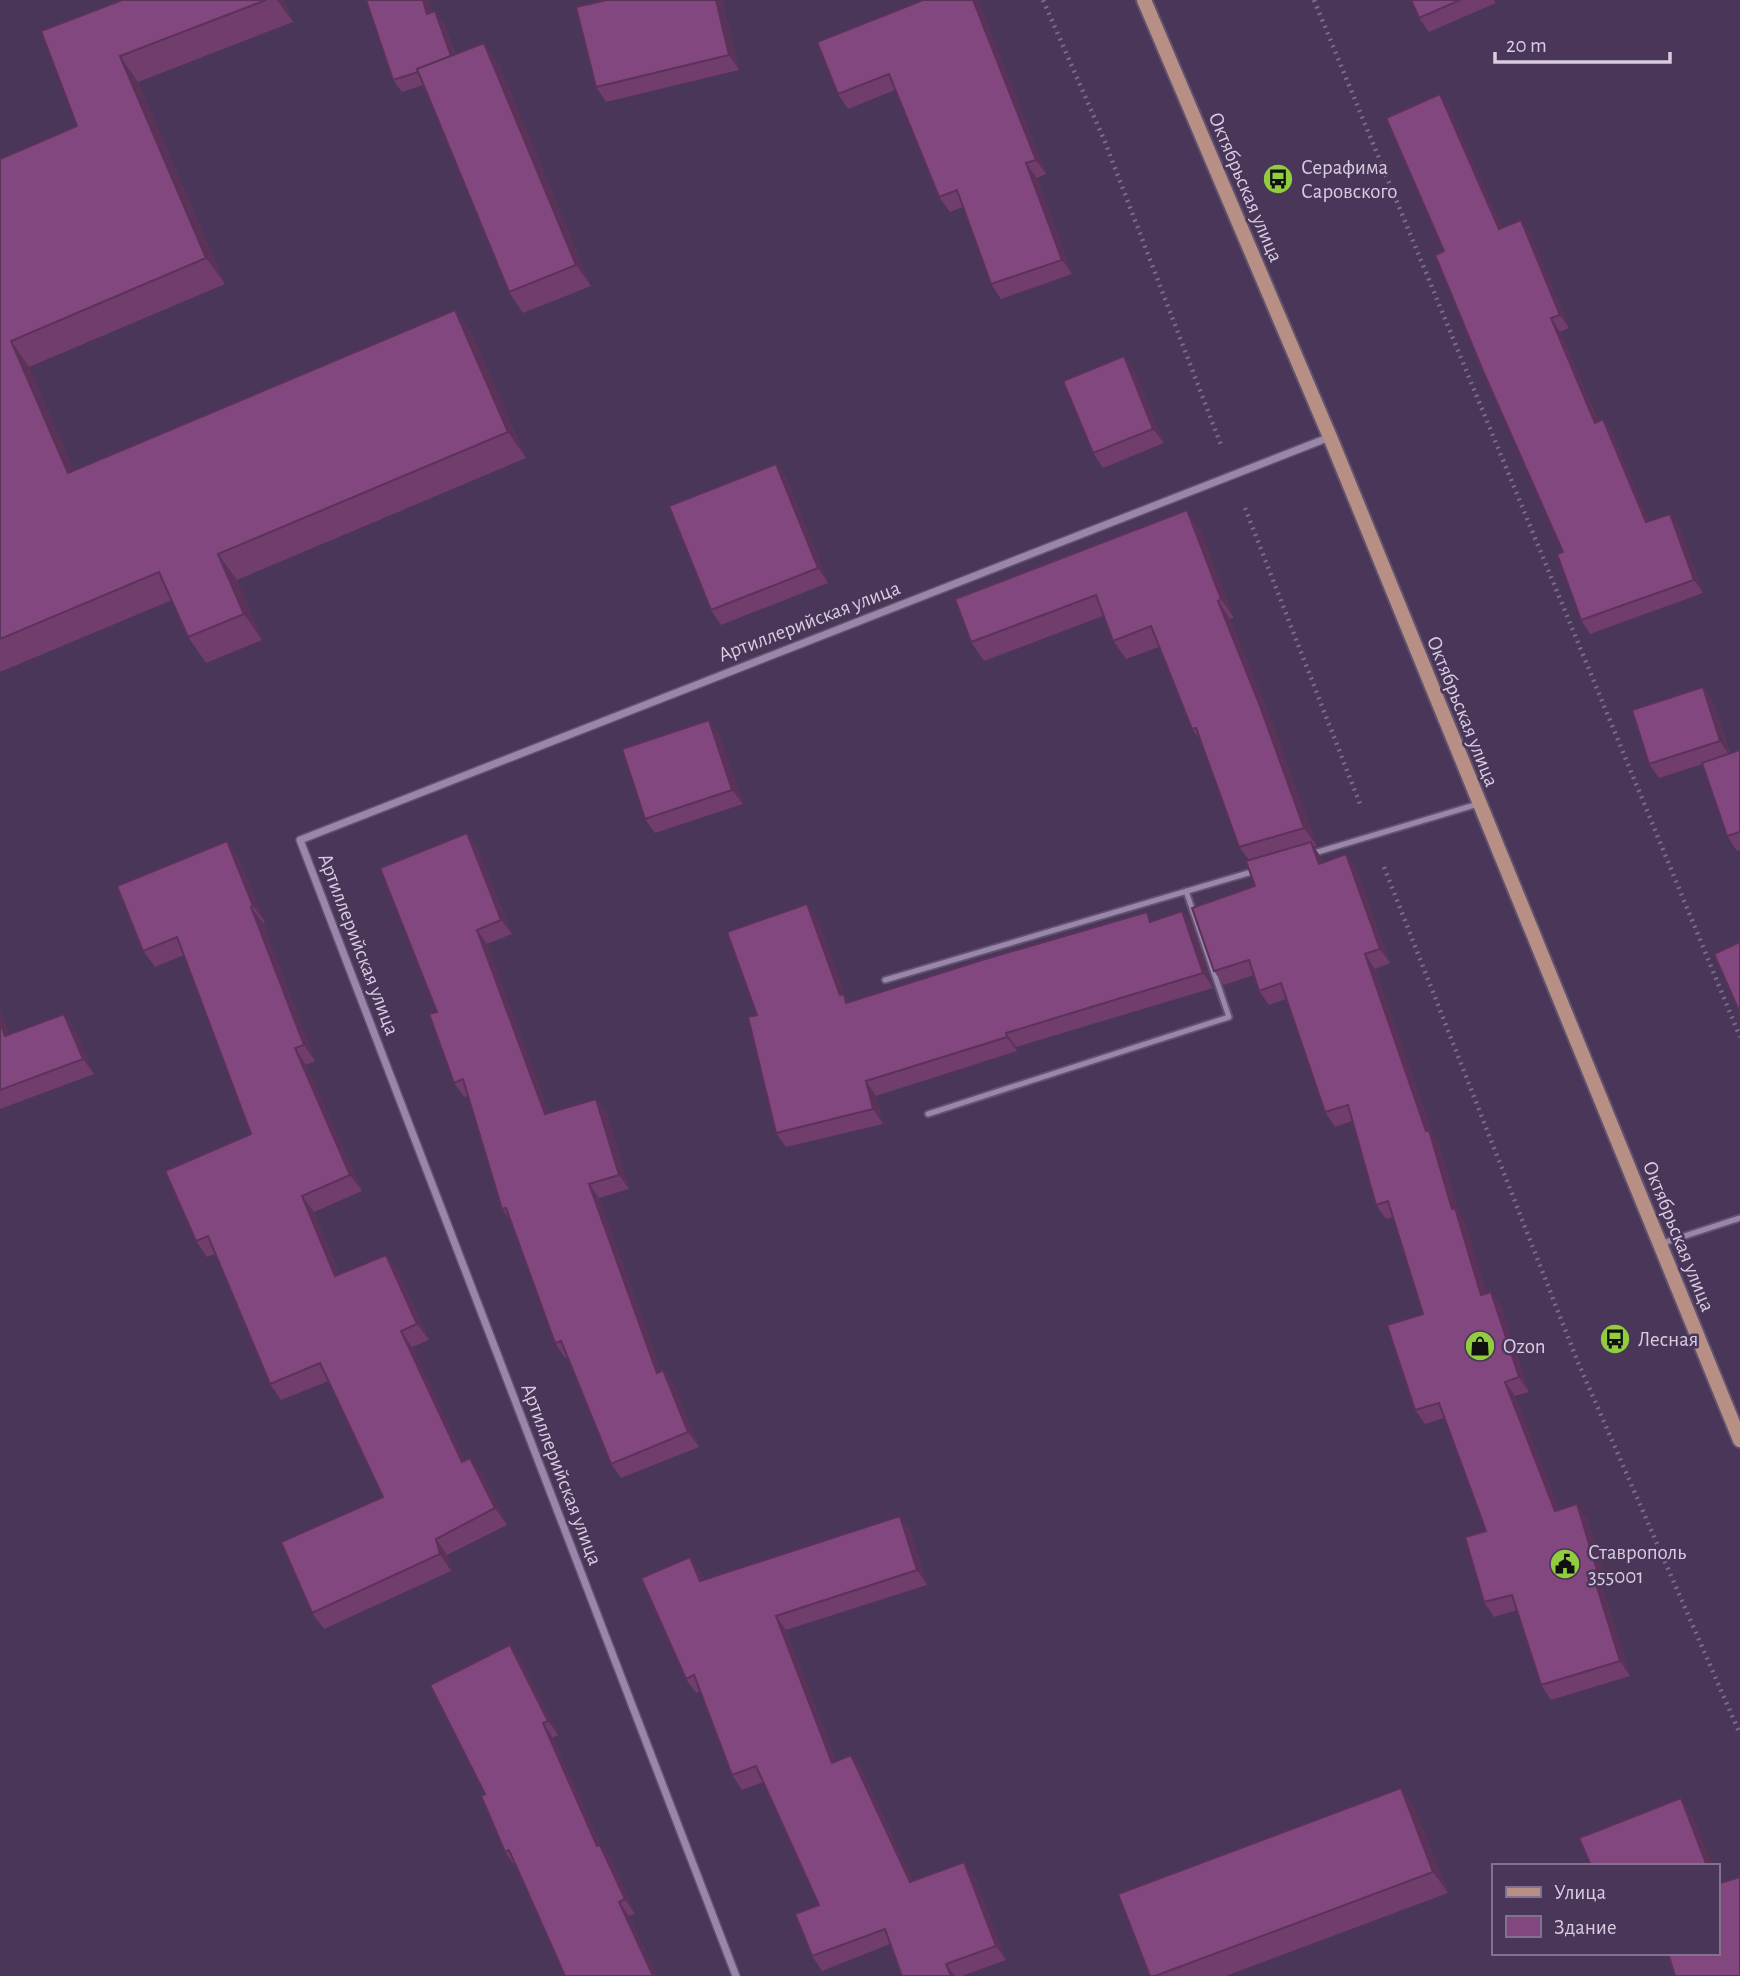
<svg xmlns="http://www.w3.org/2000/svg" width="1740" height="1976" font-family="'Alegreya Sans',sans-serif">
<rect width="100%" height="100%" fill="#493658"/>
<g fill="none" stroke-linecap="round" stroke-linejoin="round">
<g stroke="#61526e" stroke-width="9">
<g id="service">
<polyline points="1311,854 1478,804"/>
<polyline points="885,980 1255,871"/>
<polyline points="928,1114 1229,1017 1186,891"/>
<polyline points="1660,1244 1740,1218"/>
</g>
</g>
<g stroke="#61526e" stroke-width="10">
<polyline id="minor" points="736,1976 300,840 1330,437"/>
</g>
<g stroke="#61526e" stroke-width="18">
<polyline id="secondary" points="1144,0 1330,437 1740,1440"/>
</g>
<g stroke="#7b6b89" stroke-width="4.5" stroke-dasharray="2 5" stroke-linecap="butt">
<polyline points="1043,0 1105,142 1221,445"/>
<polyline points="1314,0 1740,1037"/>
<polyline points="1245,508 1360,804"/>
<polyline points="1384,867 1577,1360 1740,1734"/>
</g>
<use href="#service" stroke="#9a85ab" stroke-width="5"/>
<use href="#minor" stroke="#9a85ab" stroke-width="7"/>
<use href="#secondary" stroke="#b88f85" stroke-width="14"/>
</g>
<g fill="#703d6c">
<polygon points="122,0 284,0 293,22 138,82 225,284 29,367 74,471 455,310 473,336 526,458 237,580 262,640 206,663 188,637 172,600 0,672 0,159 77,126"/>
<polygon points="366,0 428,0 432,12 444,23 455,54 499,64 591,286 523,313 509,292 423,85 402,92 393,80"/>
<polygon points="607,0 722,0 739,70 606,102 596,87"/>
<polygon points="923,0 978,0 1046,174 1037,178 1072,274 1001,299 991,284 963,207 950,212 939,197 895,90 848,109 838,94"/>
<polygon points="1411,0 1494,0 1496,3 1429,32 1419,18"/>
<polygon points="1440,94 1449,107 1502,228 1521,220 1530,234 1569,328 1560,332 1598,421 1603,419 1612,433 1649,521 1670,514 1679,527 1703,593 1590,634 1581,620 1563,552 1444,251"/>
<polygon points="1134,371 1164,443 1103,468 1093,453"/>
<polygon points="776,464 787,479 828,583 721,625 711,610"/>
<polygon points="1200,529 1234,618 1230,619 1273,725 1317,846 1314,847 1320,856 1323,863 1346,854 1356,869 1390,963 1375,969 1433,1135 1439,1144 1459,1214 1465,1222 1486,1293 1491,1292 1501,1306 1529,1392 1515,1396 1559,1510 1587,1518 1607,1584 1602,1586 1630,1676 1551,1700 1541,1685 1517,1610 1494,1617 1484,1602 1486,1531 1444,1418 1425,1424 1415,1410 1423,1314 1393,1217 1386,1219 1376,1205 1352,1121 1335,1127 1325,1112 1286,999 1269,1005 1259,991 1254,975 1224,985 1214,971 1255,886 1249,860 1239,847 1201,741 1192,729 1159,647 1126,659 1113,641 1103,616 984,661 971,642"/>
<polygon points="1703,687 1713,702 1730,754 1740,750 1740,850 1737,851 1727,836 1703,764 1659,778 1649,764"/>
<polygon points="709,720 719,734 743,804 655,833 645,819"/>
<polygon points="467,833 477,848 512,934 487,944 549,1113 596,1099 607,1114 629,1189 599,1198 661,1371 663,1370 674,1385 699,1447 621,1478 611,1464 568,1357 565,1358 555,1343 512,1223 502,1209 468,1096 464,1097 454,1083"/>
<polygon points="238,857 265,922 263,923 315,1061 306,1065 362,1191 314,1212 339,1274 386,1255 398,1271 429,1340 412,1347 465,1461 482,1474 507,1525 447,1555 451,1571 324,1629 312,1613 383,1497 329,1381 281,1400 270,1384 215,1254 207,1257 196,1241 251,1134 184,955 155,967 143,951"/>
<polygon points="1182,911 1192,925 1213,988 1016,1047 1017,1051 876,1096 883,1124 786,1147 776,1133 757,1015 817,918 845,996 850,1002 1153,921"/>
<polygon points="0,1011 9,1034 64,1014 74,1028 94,1074 0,1109"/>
<polygon points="900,1516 910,1530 927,1585 786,1630 836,1761 851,1755 861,1769 913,1881 974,1876 1006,1960 962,1976 902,1976 890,1944 822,1971 812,1956 819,1905 763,1782 742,1790 732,1775 700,1691 696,1693 686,1679 690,1557 700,1571 704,1580"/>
<polygon points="510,1645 520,1659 558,1735 553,1738 600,1845 611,1859 635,1914 629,1916 657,1976 565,1976 516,1866 515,1866 505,1852 485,1794"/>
<polygon points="1401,1788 1415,1809 1448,1893 1226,1976 1150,1976"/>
</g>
<g fill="#5b3258">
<polygon points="277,0 284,0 293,22"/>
<polygon points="423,0 428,0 436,26 427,14"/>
<polygon points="716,0 722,0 739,70 729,55"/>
<polygon points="973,0 978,0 1046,174 1036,160"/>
<polygon points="435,11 444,23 461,73 452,61"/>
<polygon points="484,43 499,64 591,286 576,265"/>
<polygon points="120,56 138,82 225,284 206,258"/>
<polygon points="1440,94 1449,107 1509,242 1499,229"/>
<polygon points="1026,163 1037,178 1072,274 1062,260"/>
<polygon points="1521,220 1530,234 1569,328 1560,315"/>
<polygon points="455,310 473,336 526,458 508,432"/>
<polygon points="1551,318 1560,332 1604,436 1595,423"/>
<polygon points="11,341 29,367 86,499 68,473"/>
<polygon points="1124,356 1134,371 1164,443 1153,429"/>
<polygon points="1603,419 1612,433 1656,536 1646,522"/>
<polygon points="776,464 787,479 828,583 818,568"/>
<polygon points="1187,510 1200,529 1234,618 1221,599"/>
<polygon points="1670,514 1679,527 1703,593 1694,580"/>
<polygon points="218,554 237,580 262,640 244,614"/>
<polygon points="1218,601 1230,619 1273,725 1317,846 1304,828"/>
<polygon points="1703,687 1713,702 1730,756 1720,741"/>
<polygon points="709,720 719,734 743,804 732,790"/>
<polygon points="467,833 477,848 512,934 501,920"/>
<polygon points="227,841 238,857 265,922 253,906"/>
<polygon points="1311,842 1320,856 1328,878 1319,864"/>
<polygon points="1346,854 1356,869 1390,963 1380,949"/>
<polygon points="807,904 817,918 845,996 854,1008 856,1018 840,995"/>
<polygon points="251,907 263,923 315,1061 304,1045"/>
<polygon points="1182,911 1192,925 1213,988 1203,973"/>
<polygon points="477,930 487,944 555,1129 545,1114"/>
<polygon points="1365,954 1375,969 1433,1135 1439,1144 1459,1214 1465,1222 1491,1309 1481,1295 1426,1131"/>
<polygon points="0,1011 16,1050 5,1036 0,1022"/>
<polygon points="64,1014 74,1028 94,1074 83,1059"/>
<polygon points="1006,1033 1016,1047 1017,1051 1007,1037"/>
<polygon points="295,1048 306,1065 362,1191 350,1175"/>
<polygon points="866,1081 876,1096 883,1124 873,1109"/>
<polygon points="596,1099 607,1114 629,1189 619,1175"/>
<polygon points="589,1184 599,1198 667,1388 657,1373"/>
<polygon points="302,1196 314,1212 346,1292 335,1276"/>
<polygon points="386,1255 398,1271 429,1340 417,1324"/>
<polygon points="1491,1292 1501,1306 1529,1392 1519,1377"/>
<polygon points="401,1331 412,1347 473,1478 462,1462"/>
<polygon points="663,1370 674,1385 699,1447 688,1432"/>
<polygon points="1505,1382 1515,1396 1565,1525 1555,1511"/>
<polygon points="470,1458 482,1474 507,1525 495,1508"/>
<polygon points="1577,1504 1587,1518 1607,1584 1597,1570"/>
<polygon points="900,1516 910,1530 927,1585 917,1570"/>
<polygon points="436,1539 447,1555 451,1571 440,1554"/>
<polygon points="690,1557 700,1571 710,1595 700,1581"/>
<polygon points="1592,1571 1602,1586 1630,1676 1620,1661"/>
<polygon points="776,1616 786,1630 842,1777 832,1763"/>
<polygon points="510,1645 520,1659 558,1735 548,1721"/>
<polygon points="543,1723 553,1738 607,1861 597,1846"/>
<polygon points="851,1755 861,1769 920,1896 910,1882"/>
<polygon points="1401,1788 1415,1809 1448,1893 1433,1872"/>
<polygon points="1681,1798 1693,1817 1713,1866 1707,1866"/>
<polygon points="600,1845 611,1859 635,1914 625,1899"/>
<polygon points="964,1862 974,1876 1006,1960 996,1946"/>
<polygon points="619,1902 629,1916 657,1976 653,1976"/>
<polygon points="946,1964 955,1976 951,1976"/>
</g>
<g fill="#82477e" stroke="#5b3258" stroke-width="2">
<polygon points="122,0 266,0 120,56 206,258 11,341 68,473 455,310 508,432 218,554 244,614 188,637 159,572 0,639 0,159 77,126 41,31"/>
<polygon points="366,0 423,0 427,14 435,11 451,56 417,69 418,72 393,80"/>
<polygon points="607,0 716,0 729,55 596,87 576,7"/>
<polygon points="923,0 973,0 1036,160 1026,163 1062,260 991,284 957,190 939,197 889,74 838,94 817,42"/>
<polygon points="1411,0 1460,0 1419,18"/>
<polygon points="484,43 576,265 509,292 417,69"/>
<polygon points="1440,94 1499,229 1521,220 1560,315 1551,318 1595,423 1603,419 1646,522 1670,514 1694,580 1581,620 1557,554 1563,552 1483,371 1435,255 1444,251 1386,118"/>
<polygon points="1124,356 1153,429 1093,453 1063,381"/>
<polygon points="776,464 818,568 711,610 669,506"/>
<polygon points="1187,510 1221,599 1218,601 1260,706 1304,828 1239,847 1196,728 1192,729 1151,626 1113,641 1096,595 971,642 955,599"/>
<polygon points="1703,687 1720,741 1649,764 1632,710"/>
<polygon points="709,720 732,790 645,819 622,749"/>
<polygon points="1740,750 1740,832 1727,836 1702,763"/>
<polygon points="467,833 501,920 477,930 545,1114 596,1099 619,1175 589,1184 657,1373 663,1370 688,1432 611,1464 561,1341 555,1343 506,1208 502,1209 463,1079 454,1083 429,1014 437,1012 380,868"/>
<polygon points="227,841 253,906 251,907 304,1045 295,1048 350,1175 302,1196 335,1276 386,1255 417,1324 401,1331 462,1462 470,1458 495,1508 436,1539 440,1554 312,1613 281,1542 383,1497 320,1363 270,1384 208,1236 196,1241 165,1171 251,1134 177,937 143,951 117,886"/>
<polygon points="1311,842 1319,864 1346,854 1380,949 1365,954 1426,1131 1429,1130 1452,1209 1455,1208 1481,1295 1491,1292 1519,1377 1505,1382 1555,1511 1577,1504 1597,1570 1592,1571 1620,1661 1541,1685 1512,1595 1484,1602 1465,1537 1486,1531 1439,1403 1415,1410 1387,1325 1423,1314 1388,1201 1376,1205 1348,1105 1325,1112 1281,983 1259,991 1249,960 1214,971 1192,908 1255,886 1246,861"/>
<polygon points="807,904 840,995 844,994 846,1003 982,960 1147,912 1150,922 1182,911 1203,973 1006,1033 1007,1037 866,1081 873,1109 776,1133 748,1017 757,1015 727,932"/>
<polygon points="1740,942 1740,1013 1714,954"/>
<polygon points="64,1014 83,1059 0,1090 0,1022 5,1036"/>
<polygon points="900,1516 917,1570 776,1616 832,1763 851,1755 910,1882 964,1862 996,1946 946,1964 951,1976 902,1976 885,1929 812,1956 795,1914 819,1905 756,1766 732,1775 694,1675 686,1679 641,1578 690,1557 700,1581"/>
<polygon points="510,1645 548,1721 543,1723 597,1846 600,1845 625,1899 619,1902 653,1976 565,1976 509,1850 505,1852 481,1796 485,1794 430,1685"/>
<polygon points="1401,1788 1433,1872 1155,1976 1150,1976 1118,1894"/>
<polygon points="1681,1798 1707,1866 1591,1866 1579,1838"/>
<polygon points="1740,1877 1740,1976 1675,1976 1668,1953 1717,1953 1717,1884"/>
</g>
<defs>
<g id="bus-disc" transform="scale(1.575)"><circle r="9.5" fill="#91cd3f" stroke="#493658"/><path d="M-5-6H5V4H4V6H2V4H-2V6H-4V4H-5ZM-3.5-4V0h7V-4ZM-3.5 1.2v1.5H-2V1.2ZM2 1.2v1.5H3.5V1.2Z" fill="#111"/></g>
<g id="shop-disc" transform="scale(1.575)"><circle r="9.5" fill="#91cd3f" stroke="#493658"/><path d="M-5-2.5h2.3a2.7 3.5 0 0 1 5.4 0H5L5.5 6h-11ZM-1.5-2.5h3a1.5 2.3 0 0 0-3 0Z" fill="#111"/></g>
<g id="civic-disc" transform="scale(1.575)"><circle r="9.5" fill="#91cd3f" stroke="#493658"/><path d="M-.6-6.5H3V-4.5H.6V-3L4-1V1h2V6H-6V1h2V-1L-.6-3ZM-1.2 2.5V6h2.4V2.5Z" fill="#111"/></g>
</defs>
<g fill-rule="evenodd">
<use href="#bus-disc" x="1278" y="179"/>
<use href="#bus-disc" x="1615" y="1339"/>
<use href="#shop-disc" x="1480" y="1346"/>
<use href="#civic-disc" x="1565" y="1564"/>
</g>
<g text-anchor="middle" stroke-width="5" stroke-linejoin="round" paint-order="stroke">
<g font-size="21" fill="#d7cce1" stroke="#493658" text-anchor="start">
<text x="1301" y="174">Серафима<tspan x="1301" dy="24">Саровского</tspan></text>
<text x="1638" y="1346">Лесная</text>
<text x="1503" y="1353">Ozon</text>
<text x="1588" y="1559">Ставрополь<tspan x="1588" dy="24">355001</tspan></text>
</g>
<g font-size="21" fill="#d7cce1" stroke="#493658">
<text transform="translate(1246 187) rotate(67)" y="7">Октябрьская улица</text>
<text transform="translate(809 621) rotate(-21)" y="7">Артиллерийская улица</text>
<text transform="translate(1463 711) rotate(68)" y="7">Октябрьская улица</text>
<text transform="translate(359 944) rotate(69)" y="7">Артиллерийская улица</text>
<text transform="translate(1679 1236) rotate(68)" y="7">Октябрьская улица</text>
<text transform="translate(562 1474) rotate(69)" y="7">Артиллерийская улица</text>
</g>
</g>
<rect x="1492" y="1864" width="228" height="91" fill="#493658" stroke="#82728f" stroke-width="2"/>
<rect x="1506" y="1887" width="35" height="10" fill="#b88f85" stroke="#82728f" stroke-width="2"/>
<text x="1554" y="1899" font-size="21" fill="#d7cce1">Улица</text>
<rect x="1506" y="1916" width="35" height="21" fill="#82477e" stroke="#82728f" stroke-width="2"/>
<text x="1554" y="1934" font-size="21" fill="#d7cce1">Здание</text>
<path d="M1495 52v10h175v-10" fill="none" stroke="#d7cce1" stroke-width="3.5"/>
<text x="1506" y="52" font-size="21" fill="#d7cce1" stroke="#493658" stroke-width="5" paint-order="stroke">20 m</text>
</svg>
